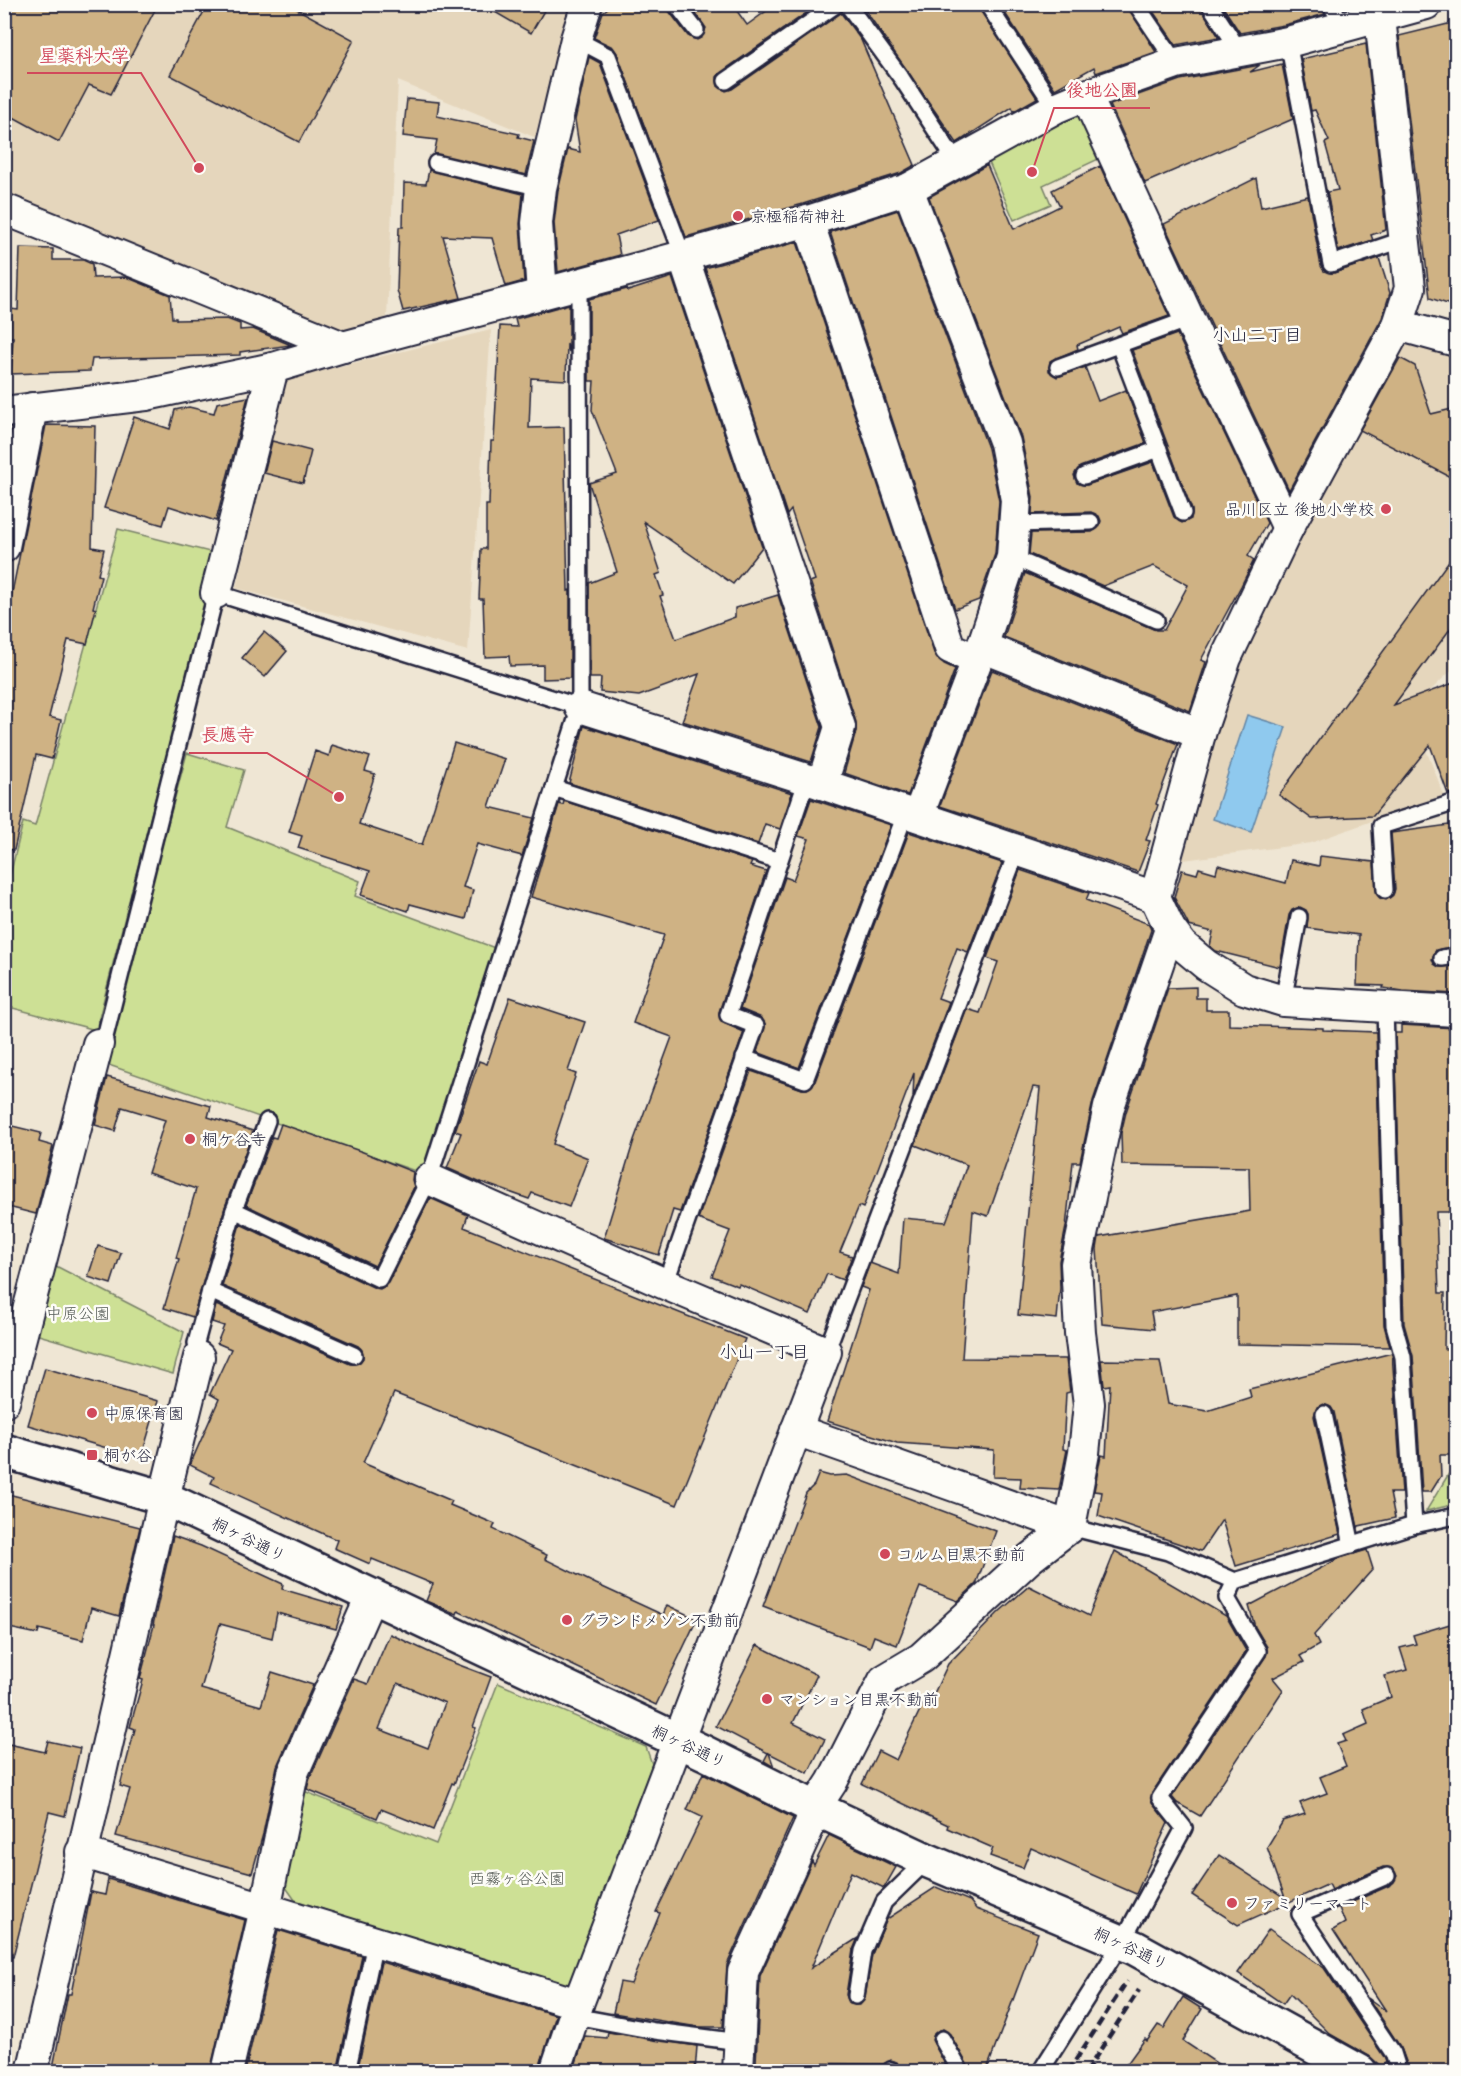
<svg xmlns="http://www.w3.org/2000/svg" width="1461" height="2076" font-family="Mali,'Klee One',sans-serif">
<rect width="100%" height="100%" fill="#efe6d4"/>
<filter id="ink" filterUnits="userSpaceOnUse"><feTurbulence type="fractalNoise" baseFrequency=".0167" numOctaves="2"/><feDisplacementMap in="SourceGraphic" scale="12" xChannelSelector="R" yChannelSelector="G"/><feConvolveMatrix kernelMatrix="1 2 1 2 8 2 1 2 1" color-interpolation-filters="sRGB"/></filter>
<g filter="url(#ink)">
<g fill="#e5d6bc">
<polygon points="4,5 575,5 539,139 398,81 387,317 337,335 5,198"/>
<polygon points="491,330 468,651 236,588 283,380"/>
<polygon points="1402,339 1456,353 1456,666 1410,710 1444,795 1311,843 1176,861 1229,680"/>
</g>
<g fill="#cde095" stroke="#788168" stroke-width="1.5">
<polygon points="1085,111 1105,156 1043,185 1051,204 1014,220 988,160"/>
<polygon points="5,218 11,221 5,330"/>
<polygon points="118,529 218,554 96,1030 5,1006 5,896 23,822 35,826"/>
<polygon points="187,753 244,770 227,827 360,881 355,896 495,948 424,1174 103,1063"/>
<polygon points="54,1265 184,1332 173,1374 35,1334"/>
<polygon points="1456,1462 1456,1504 1426,1511"/>
<polygon points="498,1683 646,1747 652,1764 573,1982 560,1988 295,1900 283,1883 299,1789 436,1844"/>
</g>
<polygon fill="#8fc9ee" stroke="#6386a6" stroke-width="1.5" points="1247,715 1286,727 1251,832 1213,819"/>
<g fill="#cfb284" stroke="#22223b" stroke-width="1.5" fill-rule="evenodd">
<polygon points="4,4 158,4 111,94 89,85 59,142 4,112"/>
<polygon points="208,4 288,4 354,40 299,142 170,75"/>
<polygon points="481,4 548,4 531,33"/>
<polygon points="613,4 666,4 668,10 688,36 697,40 702,37 706,28 689,4 732,4 747,25 776,4 819,4 720,73 717,77 718,86 726,91 732,89 841,13 861,40 915,165 901,173 803,204 686,237 617,53 613,47 594,38 603,12"/>
<polygon points="861,4 977,4 1037,98 1014,111 1012,107 957,143"/>
<polygon points="999,4 1126,4 1156,52 1096,73 1094,67 1055,89"/>
<polygon points="1148,4 1199,4 1219,37 1176,45"/>
<polygon points="1221,4 1320,4 1325,14 1284,25 1240,33"/>
<polygon points="1456,22 1456,307 1430,298 1399,36"/>
<polygon points="1366,44 1386,230 1371,235 1373,240 1338,251 1327,192 1338,190 1325,143 1329,141 1315,110 1311,111 1301,59"/>
<polygon points="589,57 600,63 659,220 616,235 620,255 558,272 554,223 558,191 568,149 580,152 575,120"/>
<polygon points="1282,64 1293,119 1145,183 1110,105 1180,80 1260,65 1250,72"/>
<polygon points="407,99 439,102 437,116 519,134 518,137 534,141 526,175 434,154 437,140 403,136"/>
<polygon points="987,165 1014,229 1060,206 1052,190 1100,166 1169,316 1122,333 1119,327 1077,345 1078,349 1050,361 1049,371 1057,377 1085,367 1098,401 1126,390 1146,443 1080,467 1074,475 1077,483 1087,485 1153,462 1174,517 1182,523 1191,519 1192,510 1132,350 1177,334 1267,523 1248,556 1254,560 1241,586 1201,660 1206,662 1190,711 1004,637 1025,573 1156,630 1164,630 1188,585 1154,566 1103,586 1029,554 1031,533 1092,532 1099,527 1101,521 1099,516 1091,512 1032,514 1033,497 1021,437 929,197"/>
<polygon points="429,170 523,194 520,224 524,281 506,286 492,238 443,236 461,298 403,311 397,290 399,227 403,227 404,183 426,184"/>
<polygon points="1256,178 1261,207 1308,196 1321,266 1324,271 1334,273 1379,258 1390,293 1382,318 1289,490 1164,224"/>
<polygon points="898,210 988,448 999,501 995,554 979,600 955,609 830,232"/>
<polygon points="797,242 934,653 944,664 955,669 908,795 844,773 856,732 856,722 811,584 810,582 815,580 791,510 787,515 705,268"/>
<polygon points="20,248 53,249 53,260 83,260 92,264 93,278 126,277 170,295 172,318 176,318 176,320 227,319 240,324 240,330 253,329 291,345 240,352 240,355 92,359 90,371 11,374 13,337 10,337 11,309 18,310"/>
<polygon points="672,277 762,547 733,584 644,522 661,573 656,575 663,595 660,596 676,639 735,617 735,608 778,595 822,727 811,762 682,721 699,674 639,696 600,692 601,678 590,678 589,583 617,572 589,483 617,474 592,410 594,381 589,381 589,299 627,289 628,291"/>
<polygon points="569,304 569,352 567,344 566,380 531,378 529,428 564,427 568,591 570,590 570,678 543,679 543,665 510,666 509,656 485,657 483,599 479,599 481,549 486,549 486,505 489,505 491,441 494,441 500,326 517,327 515,319"/>
<polygon points="1400,358 1415,366 1431,414 1456,408 1456,480 1360,430"/>
<polygon points="248,397 216,521 169,506 163,525 104,508 134,417 170,429 175,410 189,407 214,413 217,403"/>
<polygon points="46,425 95,426 92,547 104,549 98,575 101,576 93,608 96,609 87,644 68,640 49,717 61,720 52,759 36,755 14,850 4,849 4,632"/>
<polygon points="272,441 311,451 303,483 264,473"/>
<polygon points="1456,551 1456,621 1394,705 1456,682 1456,792 1448,794 1430,745 1373,816 1312,819 1279,795"/>
<polygon points="264,632 287,651 265,677 242,658"/>
<polygon points="992,670 1178,744 1156,804 1158,805 1146,840 1150,841 1138,872 940,806"/>
<polygon points="584,726 792,793 780,829 765,824 758,844 569,783"/>
<polygon points="454,743 505,759 489,807 534,818 522,856 477,844 463,887 473,890 466,919 410,904 408,911 361,895 370,871 298,848 302,836 289,832 315,751 329,756 332,745 370,757 365,771 375,774 359,824 422,845"/>
<polygon points="811,799 891,825 799,1068 757,1052 765,1024 760,1017 740,1009 785,877 793,880 809,839 798,836"/>
<polygon points="564,801 752,862 750,866 766,871 719,1012 721,1022 744,1032 680,1212 673,1210 659,1255 604,1238 634,1140 672,1037 633,1023 664,935 531,897 559,804 563,805"/>
<polygon points="1456,824 1456,946 1436,950 1432,959 1434,964 1439,967 1456,966 1456,994 1403,991 1383,988 1384,986 1357,985 1359,935 1307,928 1308,914 1306,910 1300,907 1292,910 1289,915 1280,967 1216,951 1210,946 1213,932 1189,926 1174,897 1182,870 1197,874 1199,868 1216,873 1218,865 1286,883 1291,860 1319,866 1320,856 1374,862 1377,895 1380,898 1386,900 1393,895 1395,889 1391,833"/>
<polygon points="909,832 1002,863 968,952 957,948 938,998 949,1002 913,1097 914,1073 863,1208 859,1206 840,1252 852,1256 843,1280 827,1274 810,1314 739,1284 738,1286 712,1276 730,1231 698,1219 751,1071 802,1089 807,1089 814,1084"/>
<polygon points="1020,870 1089,893 1086,900 1149,924 1151,930 1093,1101 1080,1162 1073,1162 1066,1227 1059,1261 1060,1288 1057,1319 1018,1315 1040,1088 1033,1087 988,1216 973,1211 962,1358 1066,1359 1070,1392 1066,1393 1063,1449 1067,1450 1059,1490 1020,1488 1021,1478 993,1477 994,1450 897,1443 827,1421 869,1290 861,1287 870,1263 899,1274 903,1218 946,1222 967,1165 915,1145 967,1009 980,1013 998,962 987,958"/>
<polygon points="1196,987 1196,998 1206,998 1206,1010 1229,1010 1229,1025 1323,1028 1323,1030 1376,1032 1384,1325 1390,1347 1237,1344 1237,1296 1151,1312 1154,1329 1102,1324 1097,1249 1099,1237 1250,1211 1249,1167 1122,1165 1121,1133 1126,1112 1168,988"/>
<polygon points="510,997 585,1022 568,1071 576,1074 553,1144 588,1158 569,1207 532,1193 529,1199 481,1182 481,1183 447,1168 461,1133 455,1131 479,1061 487,1064"/>
<polygon points="1401,1025 1456,1028 1456,1212 1436,1212 1439,1293 1445,1293 1444,1349 1456,1348 1456,1444 1451,1455 1440,1455 1441,1476 1431,1492 1422,1492 1413,1356 1404,1324 1395,1033 1401,1033"/>
<polygon points="107,1077 211,1106 208,1117 253,1131 225,1207 193,1317 164,1308 179,1259 176,1258 196,1189 148,1173 165,1120 122,1107 115,1131 95,1125"/>
<polygon points="4,1124 41,1133 39,1142 53,1146 36,1214 4,1206"/>
<polygon points="281,1124 363,1152 413,1172 412,1180 414,1187 375,1266 246,1205 272,1137 276,1138"/>
<polygon points="430,1198 468,1215 464,1227 745,1339 677,1505 394,1393 363,1463 452,1501 450,1505 495,1524 493,1529 547,1555 545,1559 596,1584 663,1615 667,1605 697,1619 656,1705 458,1611 457,1614 426,1601 433,1584 372,1559 370,1564 334,1548 337,1540 211,1483 214,1477 190,1465 219,1399 210,1394 231,1349 217,1343 224,1326 212,1322 216,1305 350,1364 359,1363 363,1358 362,1350 358,1346 222,1286 240,1224 375,1288 380,1289 388,1283"/>
<polygon points="98,1246 121,1253 111,1284 88,1277"/>
<polygon points="1392,1353 1402,1493 1390,1493 1395,1518 1359,1526 1358,1528 1334,1412 1331,1407 1323,1404 1317,1407 1314,1416 1340,1534 1236,1566 1222,1520 1201,1551 1098,1516 1102,1492 1094,1491 1101,1455 1106,1456 1110,1385 1104,1386 1101,1360 1160,1361 1168,1404 1207,1411 1251,1397 1249,1389"/>
<polygon points="45,1368 158,1401 141,1458 28,1425"/>
<polygon points="819,1473 830,1476 847,1475 996,1531 976,1584 958,1601 920,1587 897,1645 874,1636 870,1647 763,1606 806,1493 814,1485"/>
<polygon points="4,1493 140,1527 119,1616 91,1608 83,1640 39,1629 38,1634 4,1627"/>
<polygon points="173,1536 201,1546 283,1584 282,1589 343,1607 336,1629 277,1613 272,1638 220,1624 201,1689 261,1706 272,1672 313,1685 277,1766 263,1834 252,1873 116,1836 130,1789 120,1786 135,1729 130,1727 143,1680 140,1679 154,1625 153,1625"/>
<polygon points="1367,1550 1373,1569 1314,1635 1319,1645 1300,1656 1304,1662 1273,1678 1283,1690 1200,1816 1177,1803 1172,1797 1266,1656 1267,1647 1255,1627 1249,1606 1340,1558"/>
<polygon points="1115,1551 1226,1616 1246,1651 1152,1793 1152,1803 1168,1823 1136,1894 1031,1848 1023,1868 990,1856 993,1848 947,1828 948,1825 862,1784 878,1751 896,1760 923,1704 928,1706 948,1664 999,1612 1029,1586 1089,1616"/>
<polygon points="1450,1624 1456,1646 1456,2072 1410,2072 1401,2048 1368,1998 1386,2011 1333,1930 1345,1923 1339,1908 1391,1885 1397,1876 1393,1869 1383,1867 1332,1890 1329,1884 1238,1925 1192,1895 1219,1855 1285,1898 1267,1847 1283,1821 1305,1814 1300,1803 1327,1793 1320,1777 1346,1766 1337,1744 1346,1741 1343,1735 1368,1724 1363,1709 1391,1697 1385,1676 1407,1670 1400,1648 1416,1644 1413,1635"/>
<path d="M 390,1634 L 446,1660 L 491,1677 L 473,1727 L 476,1728 L 454,1784 L 452,1783 L 433,1830 L 381,1809 L 377,1818 L 307,1789 L 310,1778 L 354,1679 L 368,1684 ZM 398,1683 L 445,1703 L 428,1748 L 379,1729 Z"/>
<polygon points="757,1645 817,1675 793,1723 825,1739 808,1773 769,1753 774,1767 764,1761 768,1753 716,1726"/>
<polygon points="48,1741 80,1748 65,1816 49,1812 13,1957 4,1956 4,1743 45,1752"/>
<polygon points="703,1773 793,1818 727,1965 723,2027 698,2027 613,2013 620,1982 631,1984 660,1913 656,1912 702,1817 687,1810"/>
<polygon points="829,1835 896,1867 884,1888 851,1872 811,1968 858,1938 853,1950 846,1995 850,2004 860,2005 865,1998 872,1954 887,1919 936,1887 970,1901 976,1909 1038,1933 986,2072 971,2072 950,2034 943,2029 934,2034 932,2040 949,2072 902,2072 897,2062 891,2060 883,2064 882,2072 869,2072 882,2064 756,2063 760,1976 812,1861 814,1865"/>
<polygon points="108,1879 245,1920 210,2072 52,2072 68,1994 71,1994 91,1892 105,1895"/>
<polygon points="1269,1929 1324,1968 1384,2057 1386,2062 1382,2067 1369,2056 1330,2034 1290,1994 1283,2004 1238,1973"/>
<polygon points="278,1930 362,1956 337,2072 245,2072"/>
<polygon points="381,1962 556,2015 538,2072 357,2072"/>
<polygon points="1183,1997 1202,2009 1183,2041 1230,2072 1121,2072 1145,2039 1147,2041 1158,2025 1164,2028"/>
<polygon points="608,2032 697,2046 695,2072 573,2072 585,2036 607,2038"/>
</g>
<g fill="none" stroke-linecap="round" stroke-linejoin="round">
<g stroke="#22223b" stroke-width="20">
<g id="service">
<polyline points="676,4 696,30"/>
<polyline points="847,4 902,79 957,163"/>
<polyline points="987,4 1055,108"/>
<polyline points="1136,4 1176,63"/>
<polyline points="1209,4 1239,50"/>
<polyline points="1330,4 1346,28"/>
<polyline points="576,39 608,56 683,256"/>
<polyline points="1288,42 1331,264 1405,239"/>
<polyline points="726,81 837,4"/>
<polyline points="436,163 541,188"/>
<polyline points="1119,345 1183,513"/>
<polyline points="1058,367 1189,319"/>
<polyline points="1084,476 1159,449"/>
<polyline points="1014,524 1091,522"/>
<polyline points="1012,557 1156,620"/>
<polyline points="554,788 779,861"/>
<polyline points="1385,890 1381,826 1456,802"/>
<polyline points="1442,958 1456,956"/>
<polyline points="1283,1001 1299,917"/>
<polyline points="1385,1008 1394,1325 1403,1357 1414,1525"/>
<polyline points="98,1044 103,1045 216,593 580,707"/>
<polyline points="744,1058 805,1080 906,812"/>
<polyline points="234,1210 379,1279 429,1179 580,707 579,284"/>
<polyline points="665,1284 756,1026 728,1015 807,779"/>
<polyline points="210,1291 354,1355"/>
<polyline points="826,1352 1017,851"/>
<polyline points="199,1357 196,1343 210,1291 234,1210 267,1121"/>
<polyline points="1324,1414 1352,1545"/>
<polyline points="1070,1527 1168,1552 1235,1581 1414,1525 1456,1516"/>
<polyline points="1387,1876 1300,1914 1393,2053 1399,2072"/>
<polyline points="856,1996 863,1951 884,1902 918,1869 924,1859"/>
<polyline points="574,2016 655,2031 740,2042"/>
<polyline points="942,2039 961,2072"/>
<polyline points="891,2070 892,2072"/>
<polyline points="347,2072 375,1943"/>
<polyline points="1040,2072 1122,1942 1184,1828 1160,1798 1258,1651 1227,1598 1235,1581"/>
</g>
</g>
<g stroke="#22223b" stroke-width="34">
<g id="minor">
<polyline points="1380,18 1410,288 1398,325 1288,528 1226,658 1200,734 1155,897 1170,929 1182,945 1206,965 1244,989 1283,1001 1456,1011"/>
<polyline points="1086,95 1189,319 1288,528"/>
<polyline points="908,189 1005,443 1016,500 1012,557 982,647 918,816"/>
<polyline points="4,209 343,347"/>
<polyline points="808,221 950,648 977,660"/>
<polyline points="683,256 840,727 822,784"/>
<polyline points="542,293 537,223 541,188 576,39 587,4"/>
<polyline points="1398,325 1456,341"/>
<polyline points="4,412 146,395 273,368 343,347 683,256 808,221 908,189 1055,108 1086,95 1176,63 1288,42 1426,4"/>
<polyline points="4,547 32,408"/>
<polyline points="216,593 273,368"/>
<polyline points="982,647 1200,734"/>
<polyline points="580,707 822,784 1155,897"/>
<polyline points="429,1179 665,1284 826,1352 578,2004 555,2072"/>
<polyline points="4,1402 98,1044"/>
<polyline points="796,1430 1070,1527"/>
<polyline points="81,1852 578,2004"/>
<polyline points="32,2072 164,1498 199,1357"/>
<polyline points="227,2072 265,1909 293,1773 371,1597"/>
<polyline points="738,2072 743,1972 808,1829 815,1808 832,1782 884,1680 921,1658 1029,1559 1070,1527 1084,1453 1089,1404 1080,1333 1076,1264 1109,1107 1170,929"/>
</g>
</g>
<g stroke="#22223b" stroke-width="38">
<polyline id="tertiary" points="4,1451 164,1498 705,1753 815,1808 924,1859 1135,1948 1360,2072"/>
</g>
<use href="#service" stroke="#fdfcf7" stroke-width="15"/>
<use href="#minor" stroke="#fdfcf7" stroke-width="30"/>
<use href="#tertiary" stroke="#fdfcf7" stroke-width="33"/>
<g stroke="#22223b" stroke-width="4.5" stroke-dasharray="9 4.5" stroke-linecap="butt">
<polyline points="1068,2072 1127,1981"/>
<polyline points="1086,2072 1139,1990"/>
</g>
</g>
</g>
<g fill="#d1495b" stroke="#fdfcf7" stroke-width="2">
<circle cx="738" cy="216" r="6"/>
<circle cx="1386" cy="509" r="6"/>
<circle cx="190" cy="1139" r="6"/>
<circle cx="92" cy="1413" r="6"/>
<rect x="86" y="1449" width="12" height="12" rx="3"/>
<circle cx="885" cy="1554" r="6"/>
<circle cx="567" cy="1620" r="6"/>
<circle cx="767" cy="1699" r="6"/>
<circle cx="1232" cy="1903" r="6"/>
</g>
<g text-anchor="middle" stroke-width="5" stroke-linejoin="round" paint-order="stroke">
<g font-size="16" fill="#22223b" stroke="#fdfcf7" text-anchor="start">
<text x="750" y="222">京極稲荷神社</text>
<text x="1374" y="515" text-anchor="end">品川区立 後地小学校</text>
<text x="202" y="1145">桐ケ谷寺</text>
<text x="104" y="1419">中原保育園</text>
<text x="104" y="1461">桐が谷</text>
<text x="897" y="1560">コルム目黒不動前</text>
<text x="579" y="1626">グランドメゾン不動前</text>
<text x="779" y="1705">マンション目黒不動前</text>
<text x="1244" y="1909">ファミリーマート</text>
</g>
<g font-size="16" fill="#555b56" stroke="#fdfcf7">
<text x="78" y="1319">中原公園</text>
<text x="517" y="1884">西霧ヶ谷公園</text>
</g>
<g font-size="16" fill="#22223b" stroke="#fdfcf7">
<text transform="translate(249 1539) rotate(26)" y="6">桐ヶ谷通り</text>
<text transform="translate(689 1746) rotate(25)" y="6">桐ヶ谷通り</text>
<text transform="translate(1131 1948) rotate(25)" y="6">桐ヶ谷通り</text>
</g>
<g font-size="18" fill="#22223b" stroke="#fdfcf7">
<text x="1257" y="341">小山二丁目</text>
<text x="764" y="1358">小山一丁目</text>
</g>
</g>
<path fill="none" stroke="#d1495b" stroke-width="2" d="M199 168L141 73H27M1032 172L1054 108H1150M339 797L267 753H189"/>
<g fill="#d1495b" stroke="#fdfcf7" stroke-width="2">
<circle cx="199" cy="168" r="6"/>
<circle cx="1032" cy="172" r="6"/>
<circle cx="339" cy="797" r="6"/>
</g>
<g font-size="18" text-anchor="middle" font-weight="bold" fill="#d1495b" stroke="#fdfcf7" stroke-width="5" stroke-linejoin="round" paint-order="stroke">
<text x="84" y="62">星薬科大学</text>
<text x="1102" y="96">後地公園</text>
<text x="228" y="741">長應寺</text>
</g>
<rect width="1461" height="2076" fill="none" stroke="#fdfcf7" stroke-width="24"/>
<rect x="12" y="12" width="1437" height="2052" fill="none" stroke="#22223b" stroke-width="2" filter="url(#ink)"/>
</svg>
